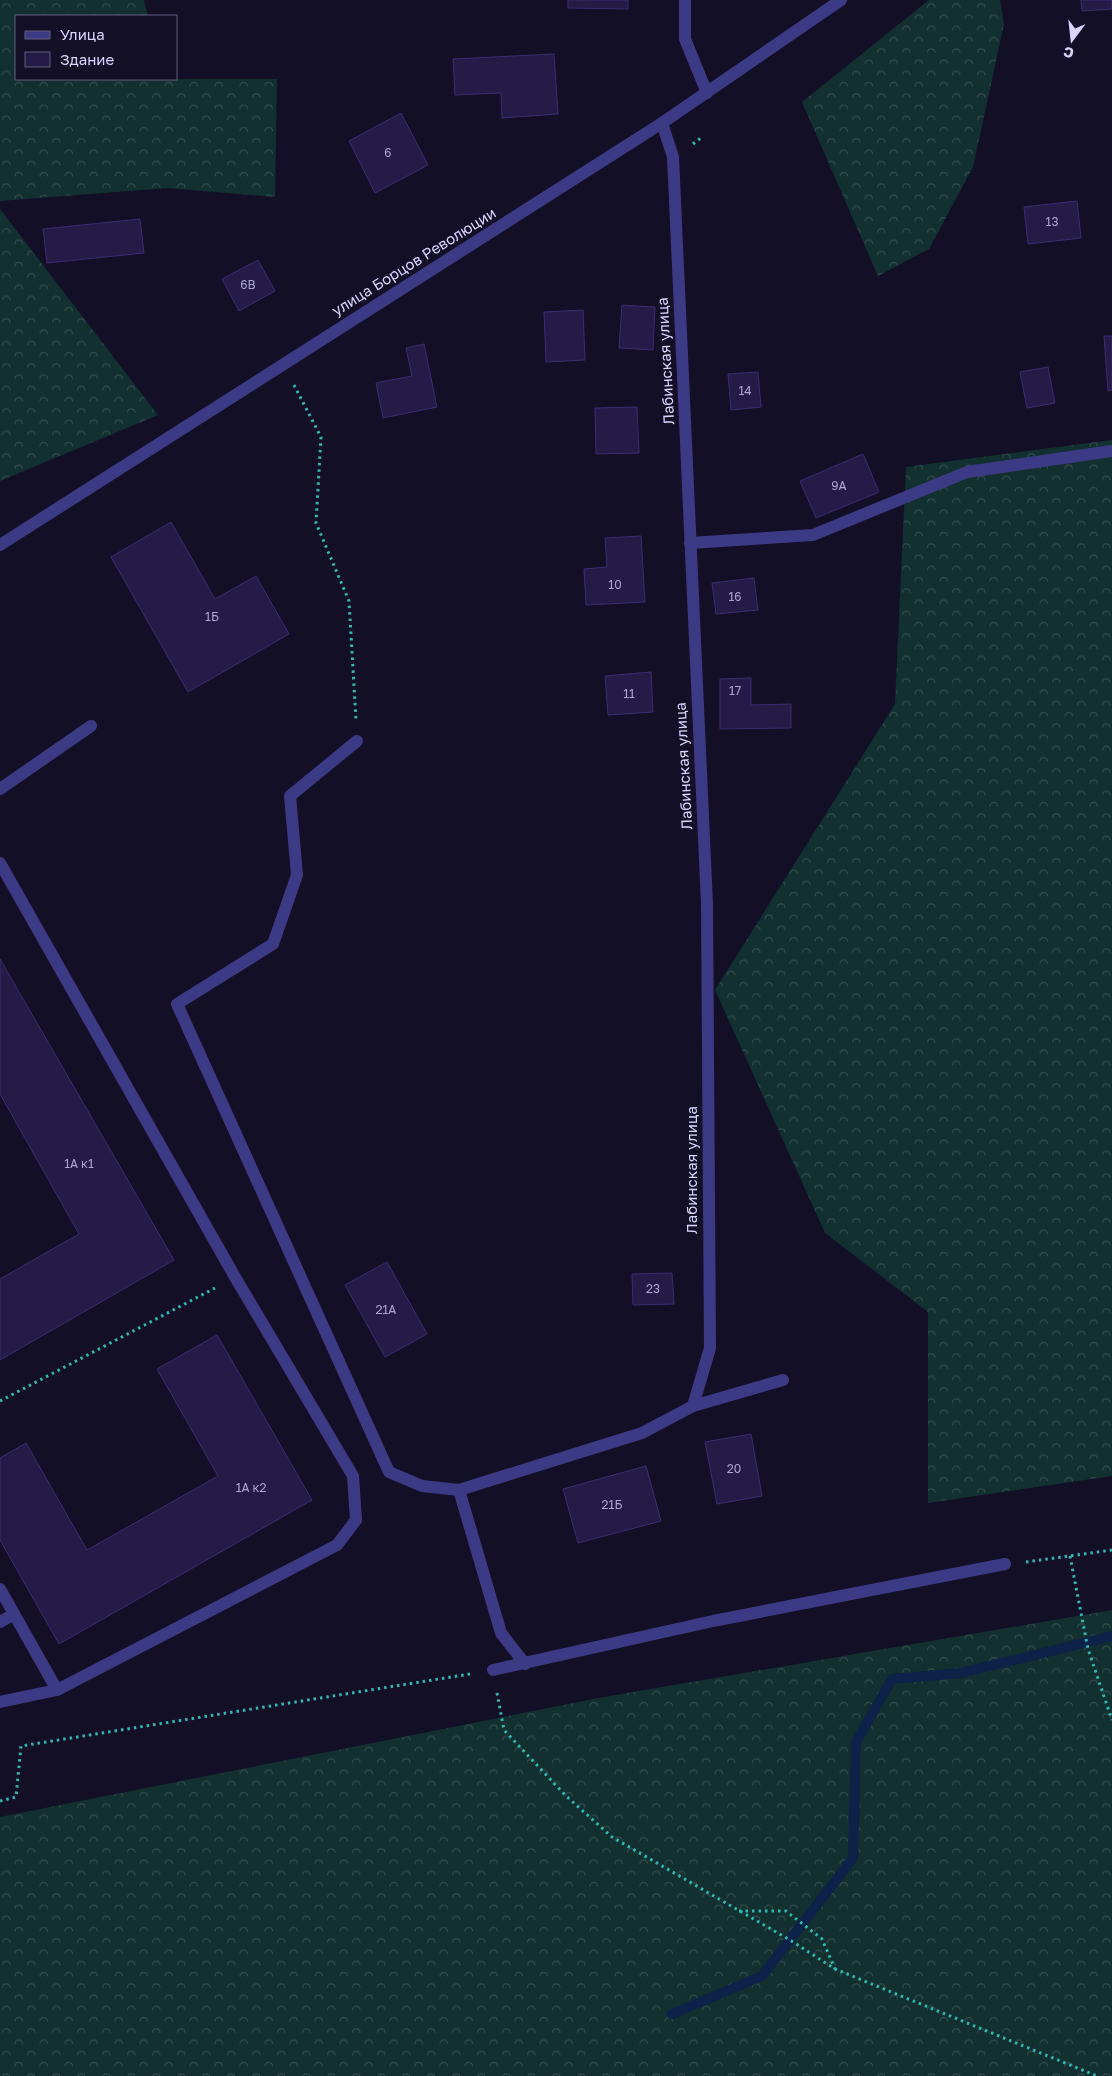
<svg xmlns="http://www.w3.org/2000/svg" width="1112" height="2076" font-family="'Golos Text',sans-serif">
<defs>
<pattern id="forest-crowns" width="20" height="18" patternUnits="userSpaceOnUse" patternTransform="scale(1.25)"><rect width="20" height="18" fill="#12302f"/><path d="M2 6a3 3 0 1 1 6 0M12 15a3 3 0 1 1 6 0" fill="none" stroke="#344d4e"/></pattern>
</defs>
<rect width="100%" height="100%" fill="#130f26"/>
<g fill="url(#forest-crowns)">
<polygon points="0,0 144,0 148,16 16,16 16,79 277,79 275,197 168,188 0,201"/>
<polygon points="929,0 1000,0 1004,24 973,167 929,249 878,276 802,102"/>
<polygon points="0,209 158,415 0,481"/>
<polygon points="1112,440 1112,1476 928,1503 928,1312 825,1233 715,990 895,704 906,467"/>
<polygon points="1112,1610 1112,2076 0,2076 0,1817 604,1697"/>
</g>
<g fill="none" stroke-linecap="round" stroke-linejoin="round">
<polyline stroke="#0c2248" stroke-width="10" points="672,2014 762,1976 853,1858 856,1742 892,1679 961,1673 1112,1636"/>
</g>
<g fill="#241b47" stroke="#3b2d73">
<polygon points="568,0 628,0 628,9 568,8"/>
<polygon points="1081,0 1112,0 1112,9 1082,11"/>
<polygon points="554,54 558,114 502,118 501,93 455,95 453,59"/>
<polygon points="401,113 428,165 375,193 349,141"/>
<polygon points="1077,201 1081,238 1028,244 1024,207"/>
<polygon points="140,219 144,253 47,263 43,229"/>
<polygon points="258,260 275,291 239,311 222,279"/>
<polygon points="622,305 655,307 653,350 619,348"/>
<polygon points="583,310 585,360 546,362 544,312"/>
<polygon points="1104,336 1112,336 1112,390 1108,391"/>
<polygon points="424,344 437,407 383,418 376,383 412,376 406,348"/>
<polygon points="1048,367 1055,403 1027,408 1020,372"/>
<polygon points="758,372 761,407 731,410 728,374"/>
<polygon points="637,407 639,453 596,454 595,408"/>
<polygon points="863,454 879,492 816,518 800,481"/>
<polygon points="171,522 215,599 256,576 289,634 188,692 111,557"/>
<polygon points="641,536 645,602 586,605 584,569 607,567 605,538"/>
<polygon points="754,578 758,610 716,614 712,583"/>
<polygon points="651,672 653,712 608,715 605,676"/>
<polygon points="751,678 751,705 791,704 791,728 720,729 720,679"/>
<polygon points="0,959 174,1260 0,1360 0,1279 79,1234 0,1094"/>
<polygon points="387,1262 427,1334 385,1357 345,1285"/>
<polygon points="672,1273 674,1304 633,1305 632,1274"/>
<polygon points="217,1335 312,1500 59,1644 0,1540 0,1458 26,1443 87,1550 218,1476 157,1369"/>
<polygon points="751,1434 762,1496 717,1504 705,1442"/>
<polygon points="646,1466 661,1521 578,1543 563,1489"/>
</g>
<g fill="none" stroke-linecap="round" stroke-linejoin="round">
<g stroke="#2fb8b0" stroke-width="3" stroke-dasharray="2.5 4" stroke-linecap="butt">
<polyline points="693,144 702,137"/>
<polyline points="294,385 321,437 316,523 349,601 356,720"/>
<polyline points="0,1401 215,1288"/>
<polyline points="1070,1556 1088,1649 1112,1720"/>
<polyline points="1026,1562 1112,1550"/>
<polyline points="497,1693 504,1730 566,1796 612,1837 790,1940 835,1969 1097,2076"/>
<polyline points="0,1801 16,1797 21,1746 470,1674"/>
<polyline points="739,1911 786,1911 822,1939 835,1969"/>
</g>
<g stroke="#3d3a85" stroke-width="12">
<polyline points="685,0 685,39 707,93"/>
<polyline points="662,123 673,157 707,904 710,1348 693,1406"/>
<polyline points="690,543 813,535 967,472 1112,451"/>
<polyline points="0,545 662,123 841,0"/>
<polyline points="357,741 290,796 297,875 273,944 177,1004 389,1472 422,1486 459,1490 642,1433 693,1406 783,1380"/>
<polyline points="0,789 91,726"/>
<polyline points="0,863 235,1277 353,1476 356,1520 337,1545 57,1690 0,1702"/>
<polyline points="459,1490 501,1633 525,1664"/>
<polyline points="0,1589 57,1690"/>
<polyline points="0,1622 14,1614"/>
<polyline points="493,1670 713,1621 1005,1564"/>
</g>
</g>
<g text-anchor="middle" stroke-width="4" stroke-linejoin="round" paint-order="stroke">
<g font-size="12" fill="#aca6d1">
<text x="388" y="157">6</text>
<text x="1052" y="226">13</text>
<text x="248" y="289">6В</text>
<text x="745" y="395">14</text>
<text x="839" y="490">9А</text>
<text x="615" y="589">10</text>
<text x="735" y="601">16</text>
<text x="212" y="621">1Б</text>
<text x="735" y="695">17</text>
<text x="629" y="698">11</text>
<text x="79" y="1168">1А к1</text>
<text x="653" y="1293">23</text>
<text x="386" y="1314">21А</text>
<text x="734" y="1473">20</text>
<text x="251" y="1492">1А к2</text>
<text x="612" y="1509">21Б</text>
</g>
<g font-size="15" fill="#d9d4ff" stroke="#130f26">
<text transform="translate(414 262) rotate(-32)" y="5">улица Борцов Революции</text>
<text transform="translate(666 361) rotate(-93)" y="5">Лабинская улица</text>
<text transform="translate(684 766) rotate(-93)" y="5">Лабинская улица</text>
<text transform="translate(692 1170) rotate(-90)" y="5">Лабинская улица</text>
</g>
</g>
<rect x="15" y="15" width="162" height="65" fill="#130f26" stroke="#625e7d"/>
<rect x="25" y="31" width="25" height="8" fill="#3d3a85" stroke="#625e7d"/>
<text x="60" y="40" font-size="15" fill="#d9d4ff">Улица</text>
<rect x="25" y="52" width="25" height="15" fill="#241b47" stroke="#625e7d"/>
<text x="60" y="65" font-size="15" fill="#d9d4ff">Здание</text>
<g transform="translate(1072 40) rotate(195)" stroke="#130f26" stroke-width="4" paint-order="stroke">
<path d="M0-4L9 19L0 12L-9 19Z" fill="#d9d4ff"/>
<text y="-8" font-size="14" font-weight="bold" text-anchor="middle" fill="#d9d4ff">С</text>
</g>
</svg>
